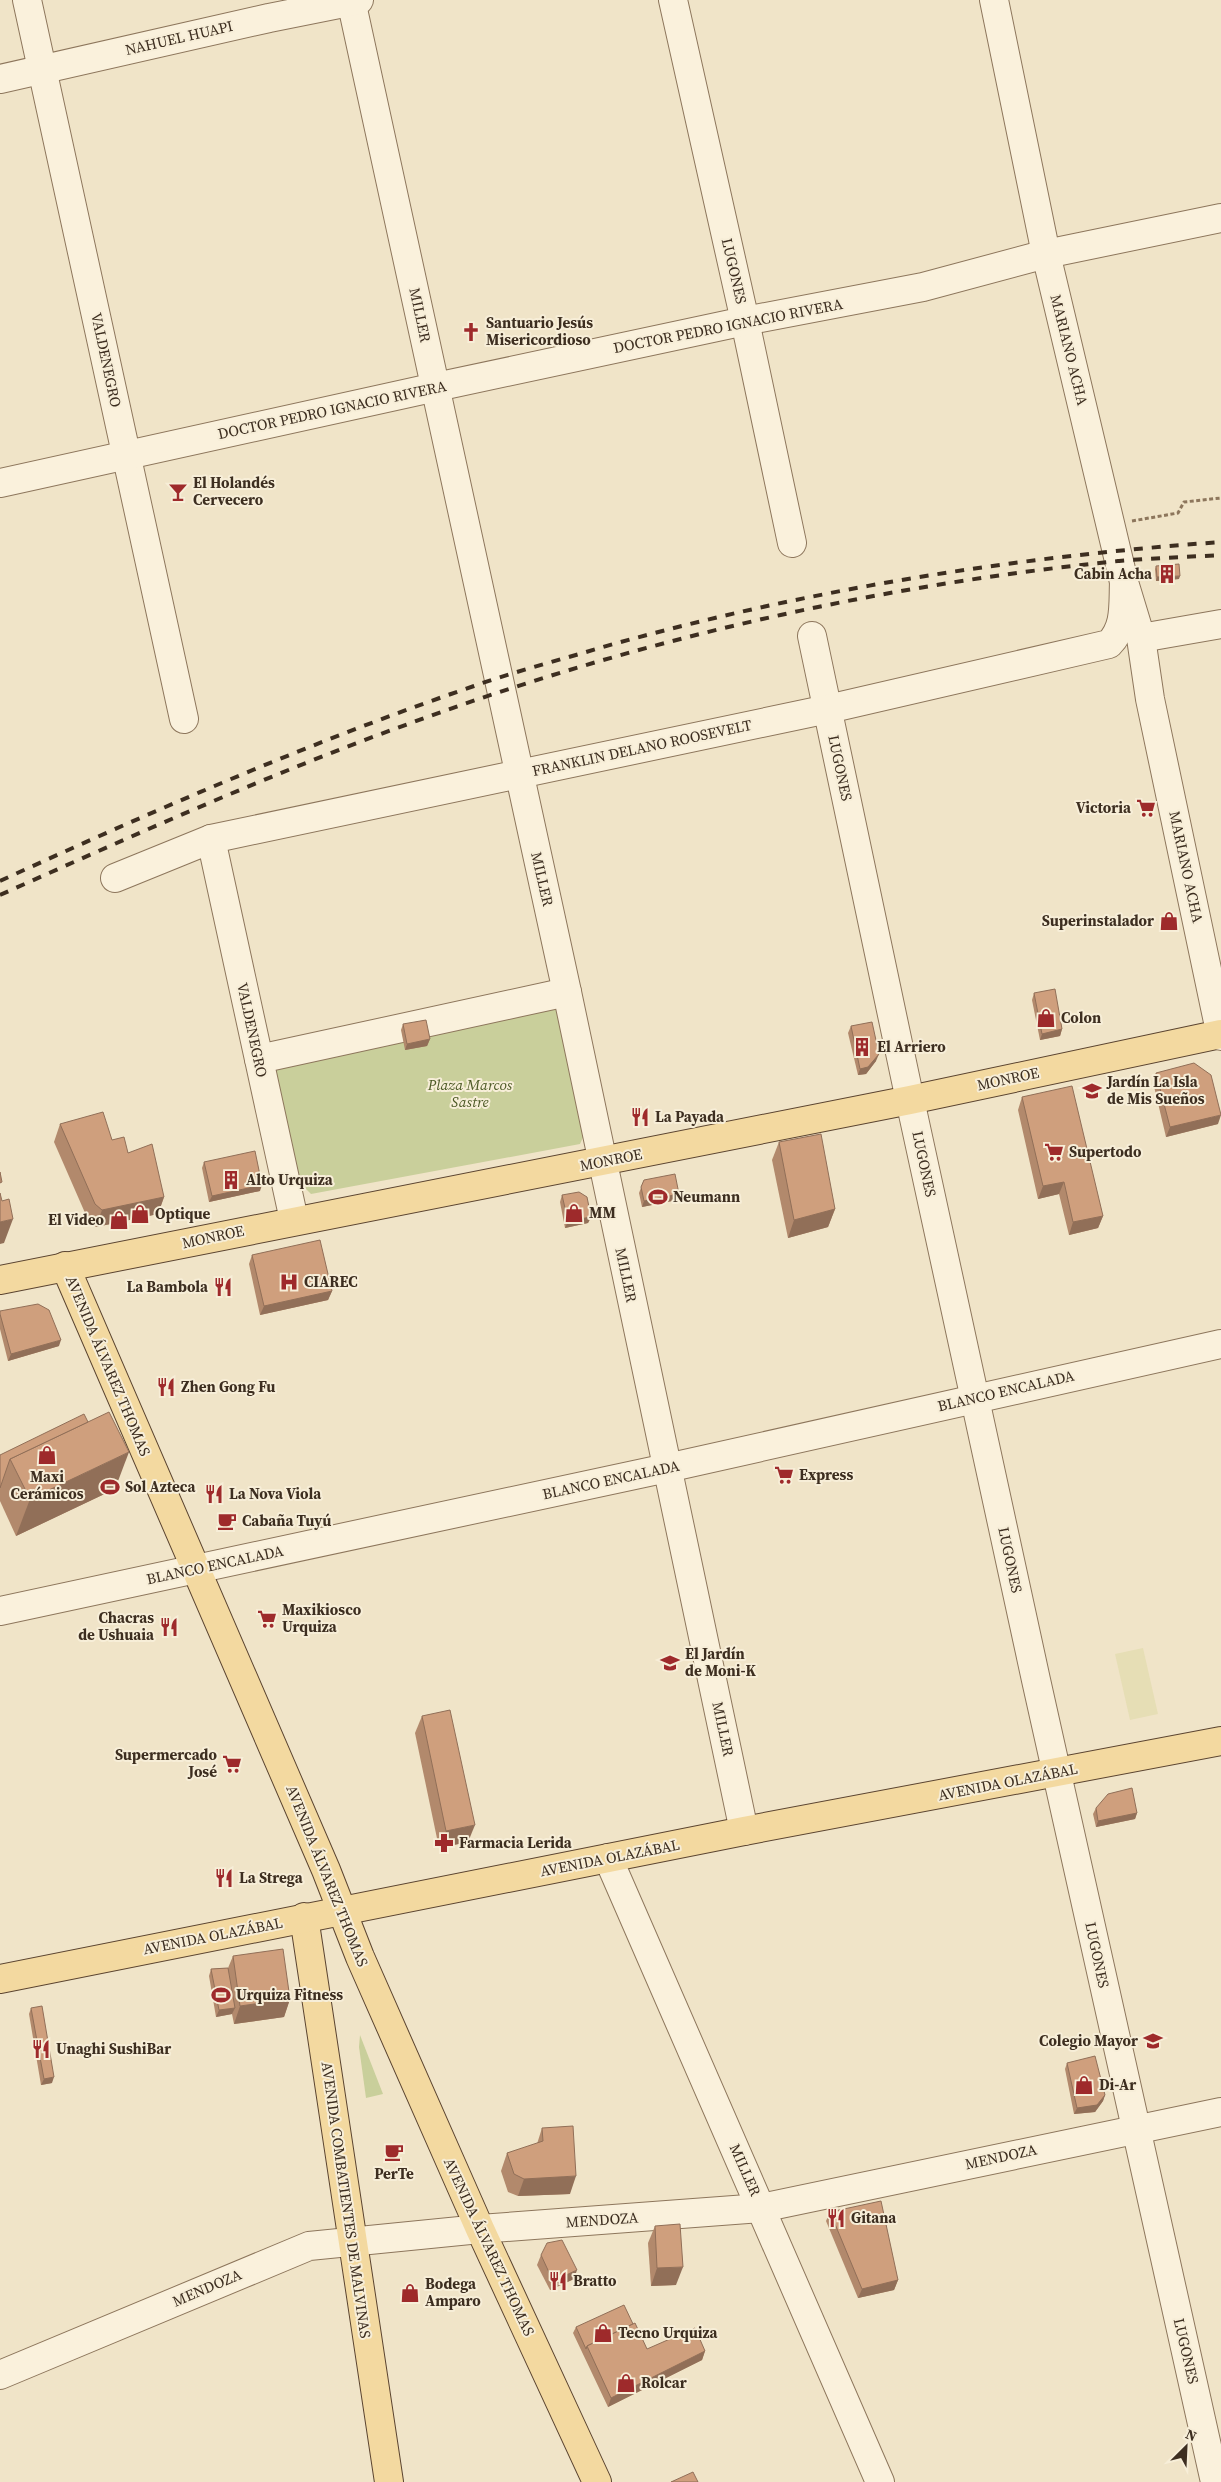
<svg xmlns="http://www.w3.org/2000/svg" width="1221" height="2482" font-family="'Source Serif 4',serif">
<rect width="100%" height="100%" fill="#f0e4c8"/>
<polygon fill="#e6deb5" points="1143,1648 1158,1714 1130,1720 1115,1654"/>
<g fill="#c9cf9b">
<polygon points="556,1007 585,1133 580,1144 311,1194 298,1181 272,1061"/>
<polygon points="360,2035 383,2094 366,2098 359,2047"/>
</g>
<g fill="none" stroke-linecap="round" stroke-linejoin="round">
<g stroke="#8d765c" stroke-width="30">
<g id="minor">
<polyline points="27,0 184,719"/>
<polyline points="351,0 567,992 744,1831"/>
<polyline points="673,0 745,321 792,543"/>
<polyline points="994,0 1046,254 1124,582 1141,638 1150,699 1221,1036"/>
<polyline points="0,79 269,18 359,0"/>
<polyline points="0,483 436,387 745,321 923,287 1046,254 1221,218"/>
<polyline points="812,636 910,1100 1036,1680 1215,2482"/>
<polyline points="1141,638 1221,624"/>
<polyline points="211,839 294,1220"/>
<path d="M 115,878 L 211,839 L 828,709 L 1109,644 C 1126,627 1123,605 1124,582"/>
<polyline points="259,1059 567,992"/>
<polyline points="0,1611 667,1468 1221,1344"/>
<polyline points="608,1858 880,2482"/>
<polyline points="0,2375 309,2246 480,2229 761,2208 1221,2112"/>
</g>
</g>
<g stroke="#5b4430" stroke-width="30">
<g id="major">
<polyline points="65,1266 326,1870 360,1957 480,2229 597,2482"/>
<polyline points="0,1280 910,1100 1221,1034"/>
<polyline points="304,1917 389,2482"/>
<polyline points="0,1979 744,1831 1221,1741"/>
</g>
</g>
<polyline stroke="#8d765c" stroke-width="3" stroke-dasharray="4 2.5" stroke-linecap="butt" points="1132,521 1178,513 1184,502 1221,498"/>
<use href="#minor" stroke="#faf1dc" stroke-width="28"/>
<use href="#major" stroke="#f3d9a0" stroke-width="28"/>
<g stroke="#3d2e20" stroke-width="4" stroke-dasharray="9 9" stroke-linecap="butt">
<path d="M 0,881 C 155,810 313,741 474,686 C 516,671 560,660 603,647 C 805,590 1011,557 1221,542"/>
<path d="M 0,895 C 134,835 270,774 408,724 C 636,640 877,585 1119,561 C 1153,558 1187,557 1221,555"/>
</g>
</g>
<g fill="#b2896c">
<polygon points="1156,566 1179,579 1156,581 1155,569"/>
<polygon points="1034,993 1062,1029 1060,1036 1040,1040 1032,1000"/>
<polygon points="403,1024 430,1039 427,1046 405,1050 401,1030"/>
<polygon points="851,1026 876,1061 866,1074 858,1075 848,1033"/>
<polygon points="1156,1073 1218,1124 1166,1137 1153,1082"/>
<polygon points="1022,1097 1103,1216 1098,1228 1069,1235 1059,1194 1038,1199 1018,1110"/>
<polygon points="60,1124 112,1140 128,1153 164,1197 158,1214 96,1227 89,1222 54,1142"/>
<polygon points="779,1142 835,1209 828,1227 788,1238 772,1160"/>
<polygon points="204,1162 260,1191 209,1202 202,1168"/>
<polygon points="644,1180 679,1194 677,1200 642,1207 639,1193"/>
<polygon points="562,1195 591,1217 588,1223 565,1228 560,1202"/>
<polygon points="252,1255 332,1291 328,1300 260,1315 249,1264"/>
<polygon points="0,1314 59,1346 8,1361 0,1329"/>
<polygon points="0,1455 115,1489 16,1536 0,1501"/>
<polygon points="422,1716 468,1842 439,1848 415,1733"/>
<polygon points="1096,1808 1137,1813 1135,1819 1096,1827 1093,1814"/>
<polygon points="233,1956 290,1999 284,2017 234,2024 232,2014 216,2017 209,1976 211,1969 228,1968"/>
<polygon points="31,2008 52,2083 41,2085 29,2014"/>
<polygon points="1067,2063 1105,2095 1103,2101 1095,2112 1074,2114 1065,2069"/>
<polygon points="542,2128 570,2194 518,2196 508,2192 501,2171 507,2153 537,2144"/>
<polygon points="830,2212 898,2280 894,2290 858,2298 826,2221"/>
<polygon points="655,2226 676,2285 651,2286 648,2243"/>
<polygon points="541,2255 574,2279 550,2290 537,2265"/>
<polygon points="633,2324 647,2349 705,2351 702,2360 608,2407 573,2333 576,2327"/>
</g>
<g fill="#916f58">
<polygon points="1180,576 1179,579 1156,581 1157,577"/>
<polygon points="1062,1029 1060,1036 1040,1040 1042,1034"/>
<polygon points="430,1039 427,1046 405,1050 407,1044"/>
<polygon points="879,1054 876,1061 866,1074 858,1075 860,1069"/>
<polygon points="1221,1115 1218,1124 1166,1137 1170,1127"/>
<polygon points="1064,1182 1059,1194 1038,1199 1043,1186"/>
<polygon points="262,1185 260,1191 209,1202 212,1196"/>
<polygon points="679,1194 677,1200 642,1207 644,1201"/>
<polygon points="164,1197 158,1214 96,1227 102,1210"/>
<polygon points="835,1209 828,1227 788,1238 794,1220"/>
<polygon points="1103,1216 1098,1228 1069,1235 1073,1222"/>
<polygon points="591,1217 588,1223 565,1228 568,1221"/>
<polygon points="13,1219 4,1243 0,1244 0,1222"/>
<polygon points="332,1291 328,1300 260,1315 264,1306"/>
<polygon points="61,1340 59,1346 8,1361 11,1354"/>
<polygon points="129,1452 115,1489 16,1536 30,1499"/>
<polygon points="1137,1813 1135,1819 1096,1827 1098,1821"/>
<polygon points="475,1825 468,1842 439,1848 446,1831"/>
<polygon points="290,1999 284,2017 234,2024 240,2006"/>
<polygon points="235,2008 232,2014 216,2017 219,2010"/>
<polygon points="54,2077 52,2083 41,2085 44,2079"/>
<polygon points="1105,2095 1103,2101 1095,2112 1074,2114 1077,2108"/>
<polygon points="576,2176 570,2194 518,2196 524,2179"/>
<polygon points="683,2267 676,2285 651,2286 657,2268"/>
<polygon points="577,2270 574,2279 550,2290 553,2281"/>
<polygon points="898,2280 894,2290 858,2298 862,2289"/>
<polygon points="705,2351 702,2360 608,2407 611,2398"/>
</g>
<g fill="#cf9f7d" stroke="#916f58">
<polygon points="1179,564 1180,576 1157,577 1156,566"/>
<polygon points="1055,989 1062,1029 1042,1034 1034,993"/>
<polygon points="426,1020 430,1039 407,1044 403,1024"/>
<polygon points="872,1022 879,1054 868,1067 860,1069 851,1026"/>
<polygon points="1194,1063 1211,1075 1221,1115 1170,1127 1156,1073"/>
<polygon points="1072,1086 1103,1216 1073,1222 1064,1182 1043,1186 1022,1097"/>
<polygon points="103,1112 112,1140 124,1137 128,1153 152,1144 164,1197 102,1210 95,1204 60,1124"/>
<polygon points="821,1134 835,1209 794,1220 779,1142"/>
<polygon points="255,1151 262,1185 212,1196 204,1162"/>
<polygon points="0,1172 2,1182 0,1183"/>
<polygon points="675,1174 679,1194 644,1201 641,1187 644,1180"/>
<polygon points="579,1192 587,1197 591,1217 568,1221 562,1195"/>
<polygon points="0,1193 2,1201 9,1199 13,1219 0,1222"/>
<polygon points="320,1240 332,1291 264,1306 252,1255"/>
<polygon points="38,1304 49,1310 61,1340 11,1354 0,1314 0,1311"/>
<polygon points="109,1412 129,1452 30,1499 10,1459"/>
<polygon points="84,1414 88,1422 10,1459 0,1488 0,1455"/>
<polygon points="450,1710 475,1825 446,1831 422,1716"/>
<polygon points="1132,1788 1137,1813 1098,1821 1096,1808 1108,1794"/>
<polygon points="283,1949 290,1999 240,2006 233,1956"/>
<polygon points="228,1968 235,2008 219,2010 211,1969"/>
<polygon points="42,2006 54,2077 44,2079 31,2008"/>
<polygon points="1095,2056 1105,2095 1097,2105 1077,2108 1067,2063"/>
<polygon points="573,2126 576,2176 524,2179 514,2174 507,2153 543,2141 542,2128"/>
<polygon points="881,2201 898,2280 862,2289 830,2212"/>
<polygon points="680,2224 683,2267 657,2268 655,2226"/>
<polygon points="562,2240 577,2270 553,2281 541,2255 547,2243"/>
<polygon points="624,2305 633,2324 587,2346 586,2349 576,2327"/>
<polygon points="635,2323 647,2349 695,2328 705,2351 611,2398 587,2346"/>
<polygon points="693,2472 698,2482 671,2482"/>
</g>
<defs>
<g id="church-bare" transform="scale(1.5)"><path d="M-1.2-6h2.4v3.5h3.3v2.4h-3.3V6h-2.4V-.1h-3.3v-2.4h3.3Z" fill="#9e2a2b" stroke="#f7eed8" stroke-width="2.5" paint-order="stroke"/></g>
<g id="bar-bare" transform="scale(1.5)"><path d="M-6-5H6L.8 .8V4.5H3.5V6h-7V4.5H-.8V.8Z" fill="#9e2a2b" stroke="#f7eed8" stroke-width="2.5" paint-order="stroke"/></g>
<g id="building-bare" transform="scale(1.5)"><path d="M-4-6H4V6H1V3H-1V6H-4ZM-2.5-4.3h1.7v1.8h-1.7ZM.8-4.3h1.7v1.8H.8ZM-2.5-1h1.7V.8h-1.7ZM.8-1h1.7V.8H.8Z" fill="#9e2a2b" stroke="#f7eed8" stroke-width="2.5" paint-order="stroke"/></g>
<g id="supermarket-bare" transform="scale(1.5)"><path d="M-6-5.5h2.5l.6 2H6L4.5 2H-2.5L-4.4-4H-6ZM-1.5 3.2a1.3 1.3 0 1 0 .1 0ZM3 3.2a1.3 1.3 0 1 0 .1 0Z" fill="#9e2a2b" stroke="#f7eed8" stroke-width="2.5" paint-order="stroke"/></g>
<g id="shop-bare" transform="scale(1.5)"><path d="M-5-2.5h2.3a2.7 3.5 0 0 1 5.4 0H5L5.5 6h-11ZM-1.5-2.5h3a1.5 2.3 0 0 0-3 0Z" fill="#9e2a2b" stroke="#f7eed8" stroke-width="2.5" paint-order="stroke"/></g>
<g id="school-bare" transform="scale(1.5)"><path d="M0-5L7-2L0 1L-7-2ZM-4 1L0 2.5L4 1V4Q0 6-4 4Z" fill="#9e2a2b" stroke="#f7eed8" stroke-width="2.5" paint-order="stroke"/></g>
<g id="restaurant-bare" transform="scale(1.5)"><path d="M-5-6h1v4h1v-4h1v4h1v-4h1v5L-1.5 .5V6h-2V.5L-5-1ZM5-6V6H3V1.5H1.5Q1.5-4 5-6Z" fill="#9e2a2b" stroke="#f7eed8" stroke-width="2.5" paint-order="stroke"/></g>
<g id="stadium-bare" transform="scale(1.5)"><path d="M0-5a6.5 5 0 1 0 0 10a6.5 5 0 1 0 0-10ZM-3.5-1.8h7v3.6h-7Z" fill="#9e2a2b" stroke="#f7eed8" stroke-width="2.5" paint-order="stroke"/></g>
<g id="hospital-bare" transform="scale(1.5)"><path d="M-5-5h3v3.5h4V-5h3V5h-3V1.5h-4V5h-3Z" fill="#9e2a2b" stroke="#f7eed8" stroke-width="2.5" paint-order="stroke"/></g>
<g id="cafe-bare" transform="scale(1.5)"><path d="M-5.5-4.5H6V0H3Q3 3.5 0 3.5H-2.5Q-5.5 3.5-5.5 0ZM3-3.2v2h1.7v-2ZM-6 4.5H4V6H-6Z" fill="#9e2a2b" stroke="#f7eed8" stroke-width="2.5" paint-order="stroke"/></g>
<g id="pharmacy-bare" transform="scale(1.5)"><path d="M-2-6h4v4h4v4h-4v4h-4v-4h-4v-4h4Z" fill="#9e2a2b" stroke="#f7eed8" stroke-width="2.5" paint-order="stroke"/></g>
</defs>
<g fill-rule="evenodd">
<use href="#church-bare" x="471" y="332"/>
<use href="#bar-bare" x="178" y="492"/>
<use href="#building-bare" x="1167" y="574"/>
<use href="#supermarket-bare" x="1146" y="808"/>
<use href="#shop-bare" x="1169" y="921"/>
<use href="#shop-bare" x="1046" y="1018"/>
<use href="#building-bare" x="862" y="1047"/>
<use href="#school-bare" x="1092" y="1091"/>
<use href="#restaurant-bare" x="640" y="1117"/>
<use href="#supermarket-bare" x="1054" y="1152"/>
<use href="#building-bare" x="231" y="1180"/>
<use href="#stadium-bare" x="658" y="1197"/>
<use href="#shop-bare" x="574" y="1213"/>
<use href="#shop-bare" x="140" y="1214"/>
<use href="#shop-bare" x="119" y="1220"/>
<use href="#hospital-bare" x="289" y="1282"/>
<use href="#restaurant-bare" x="223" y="1287"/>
<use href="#restaurant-bare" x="166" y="1387"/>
<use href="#shop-bare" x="47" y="1455"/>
<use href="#supermarket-bare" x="784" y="1475"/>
<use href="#stadium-bare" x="110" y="1487"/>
<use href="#restaurant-bare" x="214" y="1494"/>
<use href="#cafe-bare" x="227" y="1521"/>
<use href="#supermarket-bare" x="267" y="1619"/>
<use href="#restaurant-bare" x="169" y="1627"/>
<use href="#school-bare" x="670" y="1663"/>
<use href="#supermarket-bare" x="232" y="1764"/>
<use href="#pharmacy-bare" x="444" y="1843"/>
<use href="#restaurant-bare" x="224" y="1878"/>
<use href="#stadium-bare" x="221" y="1995"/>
<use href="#school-bare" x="1153" y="2041"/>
<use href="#restaurant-bare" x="41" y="2049"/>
<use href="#shop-bare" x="1084" y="2085"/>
<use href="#cafe-bare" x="394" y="2152"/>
<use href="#restaurant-bare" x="836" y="2218"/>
<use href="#restaurant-bare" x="558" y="2281"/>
<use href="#shop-bare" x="410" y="2293"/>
<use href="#shop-bare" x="603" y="2333"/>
<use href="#shop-bare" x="626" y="2383"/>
</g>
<g text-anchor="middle" stroke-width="4" stroke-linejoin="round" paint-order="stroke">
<g font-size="15" fill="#3d2e20" stroke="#f7eed8">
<text transform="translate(179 38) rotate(-13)" y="5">NAHUEL HUAPI</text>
<text transform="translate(734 271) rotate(77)" y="5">LUGONES</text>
<text transform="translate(420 315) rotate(78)" y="5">MILLER</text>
<text transform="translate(728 326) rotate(-11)" y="5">DOCTOR PEDRO IGNACIO RIVERA</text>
<text transform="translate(1069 350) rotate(76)" y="5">MARIANO ACHA</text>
<text transform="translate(106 360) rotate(78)" y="5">VALDENEGRO</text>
<text transform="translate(332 410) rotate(-12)" y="5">DOCTOR PEDRO IGNACIO RIVERA</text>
<text transform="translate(642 748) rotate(-12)" y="5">FRANKLIN DELANO ROOSEVELT</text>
<text transform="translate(840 768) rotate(78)" y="5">LUGONES</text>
<text transform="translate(1186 867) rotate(78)" y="5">MARIANO ACHA</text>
<text transform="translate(542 879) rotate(77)" y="5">MILLER</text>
<text transform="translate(252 1030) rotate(78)" y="5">VALDENEGRO</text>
<text transform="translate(1008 1079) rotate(-12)" y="5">MONROE</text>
<text transform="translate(611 1160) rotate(-11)" y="5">MONROE</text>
<text transform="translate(924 1164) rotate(78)" y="5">LUGONES</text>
<text transform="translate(213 1237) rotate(-12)" y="5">MONROE</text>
<text transform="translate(626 1275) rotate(78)" y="5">MILLER</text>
<text transform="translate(108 1366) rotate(67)" y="5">AVENIDA ÁLVAREZ THOMAS</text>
<text transform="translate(1006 1391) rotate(-13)" y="5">BLANCO ENCALADA</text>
<text transform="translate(611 1480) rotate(-12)" y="5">BLANCO ENCALADA</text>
<text transform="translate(1010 1560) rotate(78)" y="5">LUGONES</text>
<text transform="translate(215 1565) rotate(-12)" y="5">BLANCO ENCALADA</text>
<text transform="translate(723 1729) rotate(78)" y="5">MILLER</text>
<text transform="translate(1008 1782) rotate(-11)" y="5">AVENIDA OLAZÁBAL</text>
<text transform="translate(610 1858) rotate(-11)" y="5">AVENIDA OLAZÁBAL</text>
<text transform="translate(327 1876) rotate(68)" y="5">AVENIDA ÁLVAREZ THOMAS</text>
<text transform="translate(213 1936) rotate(-11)" y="5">AVENIDA OLAZÁBAL</text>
<text transform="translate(1097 1955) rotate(78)" y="5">LUGONES</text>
<text transform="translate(1001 2157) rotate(-12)" y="5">MENDOZA</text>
<text transform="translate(745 2170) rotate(66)" y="5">MILLER</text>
<text transform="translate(346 2200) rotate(82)" y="5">AVENIDA COMBATIENTES DE MALVINAS</text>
<text transform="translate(602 2220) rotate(-4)" y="5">MENDOZA</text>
<text transform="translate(489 2247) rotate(65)" y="5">AVENIDA ÁLVAREZ THOMAS</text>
<text transform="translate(207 2288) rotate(-23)" y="5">MENDOZA</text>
<text transform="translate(1186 2351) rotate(77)" y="5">LUGONES</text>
</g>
<g font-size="15" font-weight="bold" fill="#3d2e20" stroke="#f7eed8" text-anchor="start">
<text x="486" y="328">Santuario Jesús<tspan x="486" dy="17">Misericordioso</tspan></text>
<text x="193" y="488">El Holandés<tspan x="193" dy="17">Cervecero</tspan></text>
<text x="1152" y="579" text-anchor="end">Cabin Acha</text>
<text x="1131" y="813" text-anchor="end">Victoria</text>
<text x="1154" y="926" text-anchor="end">Superinstalador</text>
<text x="1061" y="1023">Colon</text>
<text x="877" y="1052">El Arriero</text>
<text x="1107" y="1087">Jardín La Isla<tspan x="1107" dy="17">de Mis Sueños</tspan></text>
<text x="655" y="1122">La Payada</text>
<text x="1069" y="1157">Supertodo</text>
<text x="246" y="1185">Alto Urquiza</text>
<text x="673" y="1202">Neumann</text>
<text x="589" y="1218">MM</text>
<text x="155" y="1219">Optique</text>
<text x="104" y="1225" text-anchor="end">El Video</text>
<text x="304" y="1287">CIAREC</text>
<text x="208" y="1292" text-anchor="end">La Bambola</text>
<text x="181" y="1392">Zhen Gong Fu</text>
<text x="799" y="1480">Express</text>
<text x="47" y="1482" text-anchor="middle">Maxi<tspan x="47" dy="17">Cerámicos</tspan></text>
<text x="125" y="1492">Sol Azteca</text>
<text x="229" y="1499">La Nova Viola</text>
<text x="242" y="1526">Cabaña Tuyú</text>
<text x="282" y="1615">Maxikiosco<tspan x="282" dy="17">Urquiza</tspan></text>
<text x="154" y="1623" text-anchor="end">Chacras<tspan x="154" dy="17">de Ushuaia</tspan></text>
<text x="685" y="1659">El Jardín<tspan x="685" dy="17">de Moni-K</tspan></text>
<text x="217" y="1760" text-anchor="end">Supermercado<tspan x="217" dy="17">José</tspan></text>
<text x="459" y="1848">Farmacia Lerida</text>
<text x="239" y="1883">La Strega</text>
<text x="236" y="2000">Urquiza Fitness</text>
<text x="1138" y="2046" text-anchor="end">Colegio Mayor</text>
<text x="56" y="2054">Unaghi SushiBar</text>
<text x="1099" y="2090">Di-Ar</text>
<text x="394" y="2179" text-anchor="middle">PerTe</text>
<text x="851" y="2223">Gitana</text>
<text x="573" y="2286">Bratto</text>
<text x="425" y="2289">Bodega<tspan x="425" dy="17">Amparo</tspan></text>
<text x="618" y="2338">Tecno Urquiza</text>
<text x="641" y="2388">Rolcar</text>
</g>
<g font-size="15" font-style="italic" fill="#4d5a26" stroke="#f7eed8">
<text x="470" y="1090">Plaza Marcos<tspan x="470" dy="17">Sastre</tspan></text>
</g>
</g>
<g transform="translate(1186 2447) rotate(24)" stroke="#f7eed8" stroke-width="4" paint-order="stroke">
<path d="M0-4L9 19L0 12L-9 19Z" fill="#3d2e20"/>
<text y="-8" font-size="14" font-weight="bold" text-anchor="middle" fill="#3d2e20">N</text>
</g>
</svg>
